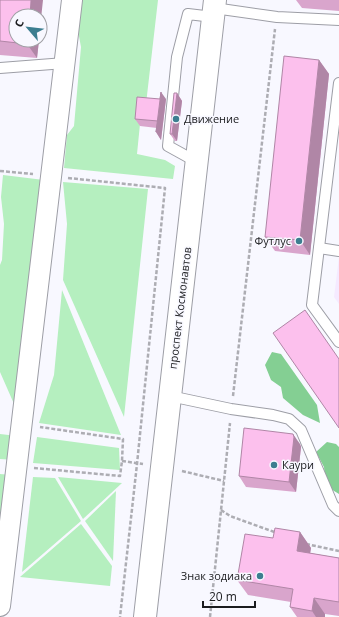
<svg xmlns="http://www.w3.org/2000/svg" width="339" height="617" font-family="'Open Sans',sans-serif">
<rect width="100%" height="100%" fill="#f8f8ff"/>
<polygon fill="#f5eaff" points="339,257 339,304 334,297"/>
<g fill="#b5efbf">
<polygon points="82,0 158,0 146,104 142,104 137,154 165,160 175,166 173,179 64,168 67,135 74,126 81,47 78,31"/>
<polygon points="3,175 44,180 18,413 0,372 0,265 2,260 4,224 1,197"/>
<polygon points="63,182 148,189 124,417 63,280 67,224"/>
<polygon points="62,290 121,435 39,423 54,375"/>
<polygon points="0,434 17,436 15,460 0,459"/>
<polygon points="37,437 119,448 120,470 33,463"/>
<polygon points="0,474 12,475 0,593"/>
<polygon points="33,477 55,478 81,521 22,572"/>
<polygon points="58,477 122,483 83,519"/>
<polygon points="116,491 113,561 85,521"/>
<polygon points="81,524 112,566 110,586 20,577"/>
</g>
<g fill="#84cf93">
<polygon points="272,352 281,354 317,405 320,423 303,415 283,398 281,387 271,380 265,365"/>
<polygon points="327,442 336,444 339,447 339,494 326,486 324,467 316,452"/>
</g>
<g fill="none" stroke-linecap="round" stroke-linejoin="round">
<g stroke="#9d9ea6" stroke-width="12">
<g id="lane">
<polyline points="214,8 277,17 339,20"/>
<polyline points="0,68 65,63"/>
<polyline points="339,83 312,305 339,342"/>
<polyline points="197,162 168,146 177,57 188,14 213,17"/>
<polyline points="319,248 339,251"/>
<polyline points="170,396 231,409 273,415 289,419 301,430 333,505 339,511"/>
</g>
</g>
<g stroke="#9d9ea6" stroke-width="22">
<polyline id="street" points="0,606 72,0"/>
</g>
<g stroke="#9d9ea6" stroke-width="24">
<polyline id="secondary" points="145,617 215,0"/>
</g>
<g stroke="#adadb3" stroke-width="2.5" stroke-dasharray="4 2" stroke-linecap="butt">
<polyline points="0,171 33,174"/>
<polyline points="68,178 165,188 137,464 120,617"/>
<polyline points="233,396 275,29"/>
<polyline points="122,461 143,464"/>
<polyline points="34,468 120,476 122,461 123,439 40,427"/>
<polyline points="182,471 224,481"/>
<polyline points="221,510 230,516 277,533"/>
<polyline points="306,544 339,551"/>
<polyline points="210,617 230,423"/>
</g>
<use href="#lane" stroke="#fff" stroke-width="10"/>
<use href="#street" stroke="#fff" stroke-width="20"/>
<use href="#secondary" stroke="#fff" stroke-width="22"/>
</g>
<g fill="#d9a5cc">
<polygon points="0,0 16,40 39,40 37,58 0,55"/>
<polygon points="296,0 339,0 339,11 302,8"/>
<polygon points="319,60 329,74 310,255 275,251 265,237"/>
<polygon points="177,93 182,101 177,141 175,141 170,134"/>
<polygon points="160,99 166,99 161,140 156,132 157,128 140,126 135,119"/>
<polygon points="300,444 301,447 296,492 246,487 239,476"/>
<polygon points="300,532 311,548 310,553 339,558 339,616 325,614 325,617 297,617 290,607 291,602 248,595 237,580 273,538"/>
</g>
<g fill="#b086a6">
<polygon points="31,0 43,0 40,28 40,16 30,16"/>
<polygon points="27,40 39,40 37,58 27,44"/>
<polygon points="319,60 329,74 310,255 300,240"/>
<polygon points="161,92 166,99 161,140 156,132"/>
<polygon points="177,93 182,101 177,141 172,134"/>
<polygon points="293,434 300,444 301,447 296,492 289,482"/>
<polygon points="300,532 311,548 308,567 297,551"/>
<polygon points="314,598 325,614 325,617 316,617 312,611"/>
</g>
<g fill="#fcc0ed" stroke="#b086a6">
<polygon points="0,0 31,0 30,16 16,16 16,40 27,40 27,44 0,41"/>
<polygon points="284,56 319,60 300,240 265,237"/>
<polygon points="161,92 156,132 158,121 135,119 137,97 160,99"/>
<polygon points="174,93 177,93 172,134 170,134"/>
<polygon points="305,310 339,359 339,428 273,333"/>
<polygon points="244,428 293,434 294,437 289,482 239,476"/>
<polygon points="275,528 300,532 297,551 339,558 339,602 314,598 312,611 290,607 293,589 237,580 245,534 273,538"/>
</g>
<g fill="#3c7e90" stroke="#f8f8ff" stroke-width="1.5">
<circle cx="176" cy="119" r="4"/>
<circle cx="299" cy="241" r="4"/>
<circle cx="274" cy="465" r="4"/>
<circle cx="260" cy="576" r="4"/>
</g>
<g text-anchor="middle" stroke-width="3" stroke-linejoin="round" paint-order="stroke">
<g font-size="11" fill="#1b1c1f" stroke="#f8f8ff" text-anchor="start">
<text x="184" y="123">Движение</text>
<text x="291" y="245" text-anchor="end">Футлус</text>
<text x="282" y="469">Каури</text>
<text x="252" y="580" text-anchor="end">Знак зодиака</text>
</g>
<g font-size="11" fill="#1b1c1f" stroke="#f8f8ff">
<text transform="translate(180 308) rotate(-83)" y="4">проспект Космонавтов</text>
</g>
</g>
<g transform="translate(28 28) rotate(298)"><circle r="19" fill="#f8f8ff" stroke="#a0a0a5"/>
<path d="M0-3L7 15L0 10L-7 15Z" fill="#3c7e90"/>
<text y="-6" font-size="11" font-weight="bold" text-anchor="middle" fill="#1b1c1f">С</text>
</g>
<path d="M203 601v6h52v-6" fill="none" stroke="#1b1c1f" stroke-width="2"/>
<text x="209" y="601" font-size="12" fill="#1b1c1f" stroke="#f8f8ff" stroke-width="3" paint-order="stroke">20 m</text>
</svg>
